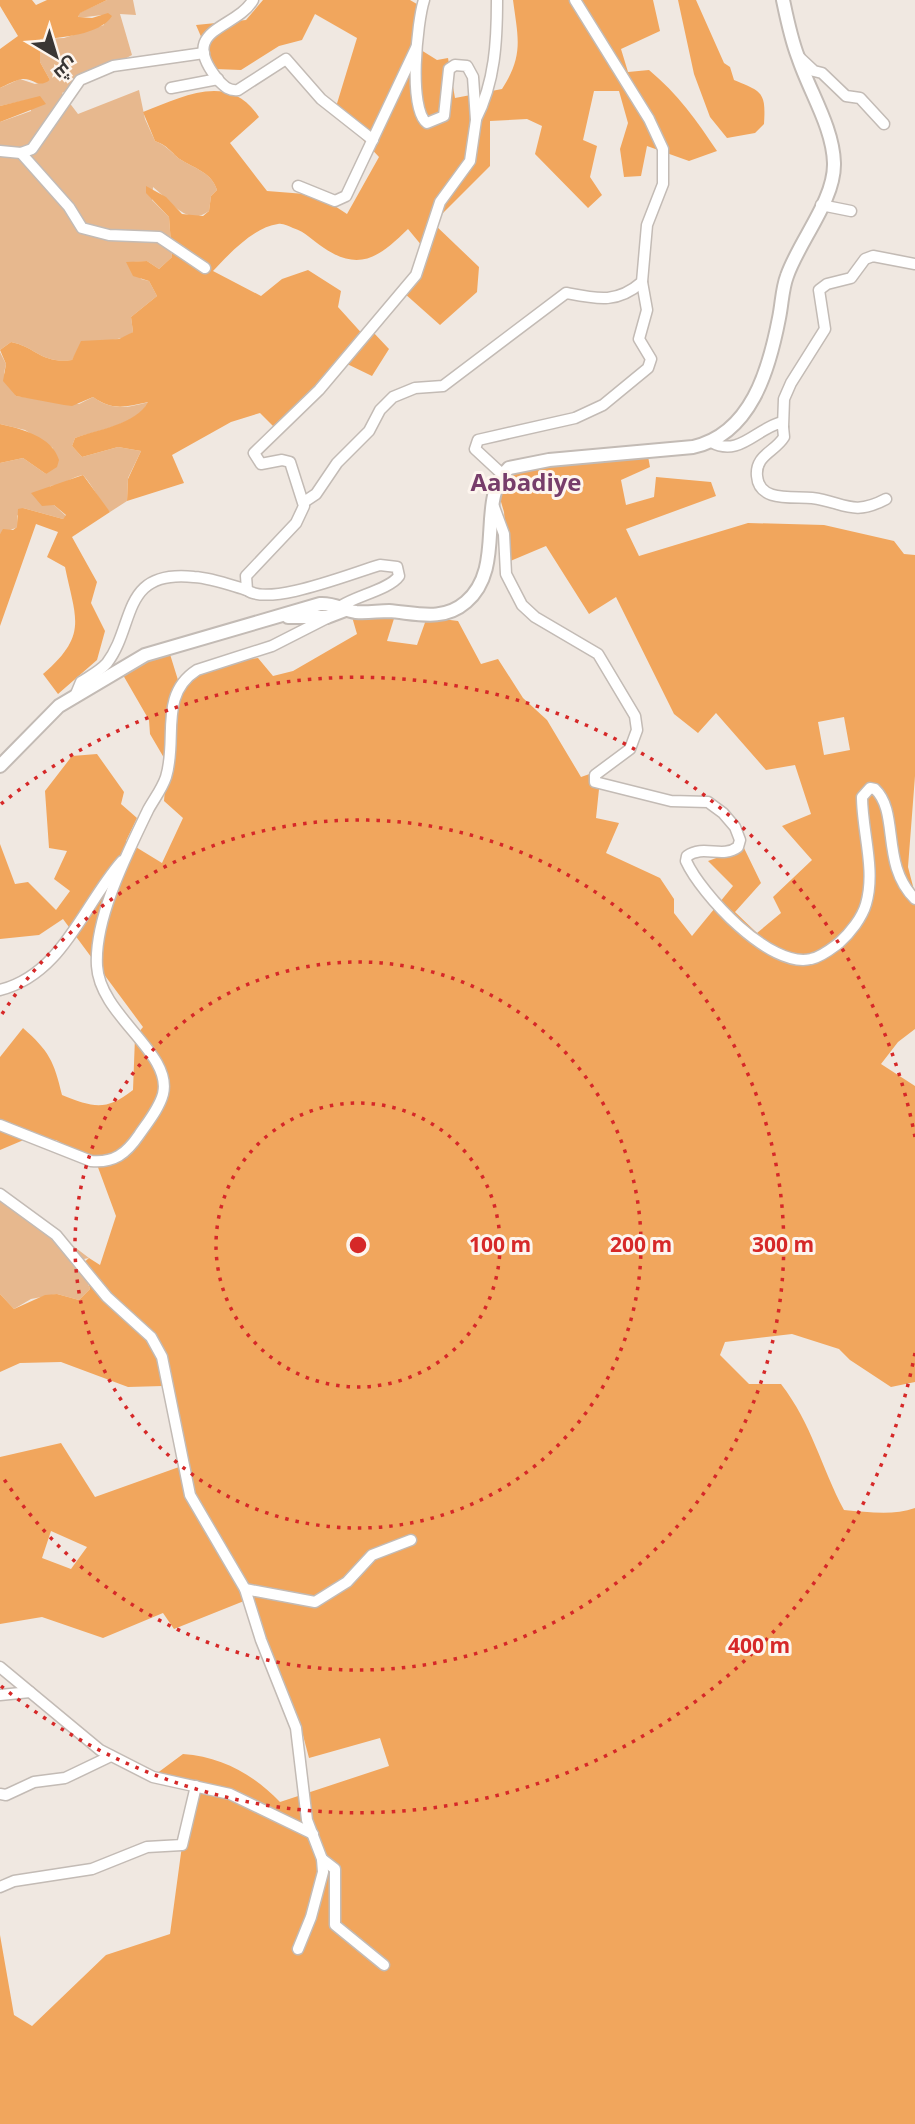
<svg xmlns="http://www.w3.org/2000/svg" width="915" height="2124" font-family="'Open Sans',Cairo,sans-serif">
<rect width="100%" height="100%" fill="#f0e8e1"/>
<g fill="#e7b88e">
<path d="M 107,0 L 133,0 L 136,15 L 120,14 L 132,55 L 62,93 L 78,114 L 139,90 L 145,119 L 155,141 C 170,147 172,155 183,161 C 196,169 212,173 217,190 L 211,196 L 209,211 C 187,228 169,199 153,187 L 152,200 L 169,217 L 172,257 L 159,269 L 147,261 L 133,262 L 141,279 L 149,281 L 157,296 L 131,317 L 133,332 L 126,337 L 79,348 L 72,360 C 41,364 36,347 11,342 L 0,350 L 0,122 L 31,111 L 31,99 L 0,106 L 0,88 L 20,79 L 35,84 L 50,80 L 40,62 L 40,39 L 64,38 L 104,25 L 102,15 L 78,18 L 79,13 Z"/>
<path d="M 0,352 L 6,364 L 4,373 L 16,396 L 79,404 L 93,397 C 113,411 126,408 149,402 C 136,425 98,430 75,438 L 72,446 L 82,457 L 118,447 L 141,451 L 128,478 L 127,501 L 110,512 C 99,501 93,486 83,475 C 71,477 63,486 50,486 L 48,504 L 54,505 L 66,516 L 63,519 L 23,508 L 17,516 L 18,527 L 0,534 L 0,463 L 23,458 L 46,474 L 53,448 L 25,430 L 0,424 Z"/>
<polygon points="0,1190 89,1258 84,1259 82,1268 90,1289 79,1300 57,1294 31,1299 14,1309 0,1294"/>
</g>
<g fill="#f1a65d" fill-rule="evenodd">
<path d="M 0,0 L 32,0 L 36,5 L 47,0 L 107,0 L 80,13 L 78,17 L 92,18 L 108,13 L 112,16 C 100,35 60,38 40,39 L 40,62 L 50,80 C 37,89 35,78 22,79 C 16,80 6,85 0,88 L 0,49 L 18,36 L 0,6 Z"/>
<path d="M 263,0 L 410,0 L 427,10 L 421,50 L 437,60 L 448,58 L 455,98 L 502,89 C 524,55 518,38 513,0 L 653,0 L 660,31 L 621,49 L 628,72 L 649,70 C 678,94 697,121 717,151 L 689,161 L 647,146 L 641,176 L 624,177 L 620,149 L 628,123 L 619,91 L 594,91 L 583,140 L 597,146 L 590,177 L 602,195 L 588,208 L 535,154 L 542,126 L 527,119 L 490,121 L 490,166 L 433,223 L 479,267 L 477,292 L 440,325 L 404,293 L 427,252 L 408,229 C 381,255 361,273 324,248 C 313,241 306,232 293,228 C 288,226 283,223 278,224 C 254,227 228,255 213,271 L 261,296 L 282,279 L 308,270 L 341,291 L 338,307 L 366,338 L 373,332 L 389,349 L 372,376 L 343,362 L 278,431 L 260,413 L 231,422 L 172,455 L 184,483 L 127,501 L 128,479 L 141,451 L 118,447 L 82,457 L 72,446 L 75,438 C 96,430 137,424 148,402 C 125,407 113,411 93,397 L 72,406 L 64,405 L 16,396 L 3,381 L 6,364 L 0,350 L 11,342 C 36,347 41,364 72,360 L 81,341 L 119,339 L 133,332 L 131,317 L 157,296 L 149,281 L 133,276 L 126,262 L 147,261 L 159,269 L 172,257 L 169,217 L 146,193 L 146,186 L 166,197 L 182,214 L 203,216 L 209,211 L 211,196 L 217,190 C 212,173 196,169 183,161 C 172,155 171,147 155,141 L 143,112 C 183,97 229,71 259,117 L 230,143 L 267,191 L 318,195 L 347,214 L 379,157 L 335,110 L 357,38 L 315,14 L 302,40 L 279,46 L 241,70 L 215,69 L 196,25 L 246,20 Z"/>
<path d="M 678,0 L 696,0 L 724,63 L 730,67 L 734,80 C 762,92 766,91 764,124 L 755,133 L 727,138 L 710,117 L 694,74 Z"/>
<polygon points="40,96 46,104 0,122 0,106"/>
<path d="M 0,424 C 21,429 52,436 59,460 L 57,467 L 46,474 L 23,458 L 0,463 Z"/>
<path d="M 647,451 L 650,467 L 621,480 L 626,505 L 654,497 L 656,477 L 711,482 L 716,496 L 626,529 L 639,556 L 748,523 L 824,525 L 894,541 L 904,554 L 915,555 L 915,776 L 908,867 L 915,894 L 915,1029 L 898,1042 L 881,1064 L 915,1086 L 915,1382 L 891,1387 L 850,1360 L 839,1349 L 792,1334 L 725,1342 L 720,1355 L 749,1384 L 781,1384 C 812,1424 821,1467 844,1510 C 868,1512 893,1516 915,1508 L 915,2124 L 0,2124 L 0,1935 L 14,2015 L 32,2026 L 106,1955 L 170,1934 L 187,1809 L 193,1792 L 156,1774 L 183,1754 C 222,1757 253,1774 280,1802 L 389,1766 L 380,1738 L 309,1758 L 299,1720 L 249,1599 L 174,1629 L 163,1613 L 103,1638 L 42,1617 L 0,1624 L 0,1457 L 61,1443 L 95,1497 L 179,1467 L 163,1386 L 128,1387 L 61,1362 L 20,1363 L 0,1372 L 0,1294 L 14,1309 L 45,1295 L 57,1294 L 79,1300 L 90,1289 L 82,1264 L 89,1258 L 100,1265 L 116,1216 L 96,1162 L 56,1140 L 26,1139 L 0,1150 L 0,1057 L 23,1028 C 49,1051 54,1061 62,1095 C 93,1107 105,1112 133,1090 L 135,1037 L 143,1027 L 63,919 L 39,935 L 0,939 L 0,844 L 15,884 L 28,882 L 56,910 L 70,891 L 54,879 L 67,851 L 49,848 L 45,791 L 72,756 L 97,754 L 124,792 L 121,804 L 137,818 L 126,841 L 162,863 L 183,818 L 164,801 L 167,763 L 150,734 L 149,720 L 123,675 L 169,651 L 178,680 L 220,663 L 258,658 L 273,676 L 293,671 L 357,634 L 350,610 L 397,609 L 387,641 L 417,645 L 427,617 L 458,621 L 481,664 L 498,659 L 523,698 L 547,720 L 581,777 L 601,770 L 596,818 L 619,823 L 606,853 L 660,878 L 674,899 L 674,913 L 692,936 L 733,886 L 708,861 L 744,848 L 761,883 L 735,912 L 757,933 L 781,913 L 773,897 L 812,860 L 782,826 L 811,814 L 795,765 L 766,770 L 716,713 L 698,733 L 674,714 L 616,597 L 589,614 L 546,546 L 508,562 L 504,512 L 499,495 L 511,469 ZM 844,717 L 850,750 L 824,755 L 818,722 ZM 51,1531 L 87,1547 L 71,1569 L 42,1558 Z"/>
<path d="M 83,475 L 110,512 L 72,537 L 97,582 L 91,603 L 105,631 L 97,660 L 58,694 L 43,674 C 88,635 76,620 65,567 L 47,557 L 58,532 L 36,524 L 0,626 L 0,534 L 3,529 L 13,530 L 17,527 L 18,509 L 23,508 L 63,519 L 66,515 L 54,505 L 42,506 L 31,493 Z"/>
</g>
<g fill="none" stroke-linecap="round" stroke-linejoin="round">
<g stroke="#c3bbb5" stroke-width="13">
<g id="minor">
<path d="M 253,0 C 236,30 175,28 219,81 C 225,87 229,91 238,90 L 286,59 L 321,99 L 373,140"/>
<polyline points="799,57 814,71 822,73 846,96 860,98 884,124"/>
<polyline points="171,88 218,79"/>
<path d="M 476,119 C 495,82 497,41 497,0"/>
<polyline points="0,151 21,153 32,149 80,80 113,66 204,53"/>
<polyline points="21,153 69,207 82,228 109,235 159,237 205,268"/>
<polyline points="298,186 335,201 346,196 416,48"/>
<polyline points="821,205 851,211"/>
<polyline points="783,427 784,399 791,383 825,329 819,290 827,284 851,278 865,259 873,256 915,264"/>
<path d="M 711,442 C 738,457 754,431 779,423 L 783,427 L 784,437 C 775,452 755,455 757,476 C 759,503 794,496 812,498 C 844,502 852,517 886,499"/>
<polyline points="502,474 475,449 478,440 575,418 603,405 648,368 651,359 639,339 647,310 642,282"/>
<path d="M 304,502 L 316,494 L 337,463 L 369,431 L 380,410 L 393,397 L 415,388 L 443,386 L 566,293 C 597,299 617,304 642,282 L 647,225 L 663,184 L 663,149 L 649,119 L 575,0"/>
<path d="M 494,507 L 504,534 L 506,574 L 522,605 L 535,617 L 598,654 L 635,716 L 637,730 L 630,749 L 595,775 L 595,782 L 671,801 L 708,802 L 723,813 L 735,827 L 740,840 L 738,847 C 722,859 704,844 687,856 L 686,861 C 701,894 770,969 811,959 C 821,957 831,949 839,943 C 850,933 862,918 866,904 C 876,870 862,831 862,797 L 870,788 L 875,789 C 900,813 880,864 915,899"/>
<path d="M 341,606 C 356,596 390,589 399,576 L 397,567 L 380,565 C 352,573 269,607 247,590 L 246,576 L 296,523 L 304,506 L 290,462 L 282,460 L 261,464 L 254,453 L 319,390 L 416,275 L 440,202 L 470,161 L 476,120 L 473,77 L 467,66 L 455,65 L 449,69 L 444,116 L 427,123 C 408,109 417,22 424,0"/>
<path d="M 76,694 L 81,682 C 90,676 100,671 107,663 C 136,625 120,569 194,577 C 212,578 230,585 247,590"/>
<path d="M 0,990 C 63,974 83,905 122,861"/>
<path d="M 0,1125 L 91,1161 C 114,1163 126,1154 139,1135 C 147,1123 159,1109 163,1094 C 173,1053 100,1016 97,966 C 94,918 128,852 148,810 C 154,799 162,789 166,777 C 178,739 158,695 197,670 L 272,646 L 327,618"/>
<polyline points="0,1194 56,1235 107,1297 151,1337 162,1357 190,1495 245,1589 261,1640 296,1728 307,1820 322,1859 323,1872 311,1917 298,1949"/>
<polyline points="245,1589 315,1602 347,1582 372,1555 411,1540"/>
<polyline points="0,1667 100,1750 153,1777 230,1794 313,1834"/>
<polyline points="0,1695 30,1692"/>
<polyline points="0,1794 6,1795 34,1782 65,1778 111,1756"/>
<polyline points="322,1859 335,1869 335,1925 384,1965"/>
<polyline points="0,1887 14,1881 92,1869 147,1847 182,1845 196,1786"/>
</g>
</g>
<g stroke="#c3bbb5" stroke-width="16">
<g id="major">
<polyline points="288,617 327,617 348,609"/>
<path d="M 0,766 L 59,706 L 145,655 L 320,604 C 334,603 343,610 356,612 C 367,613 378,611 389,611 C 416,613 443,622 466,602 C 507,567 475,499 509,468 L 549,460 L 693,447 C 751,434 769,370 779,318 C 782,304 782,289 787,276 C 799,241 835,200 834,163 C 833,127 809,91 798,57 C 791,39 787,19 783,0"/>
</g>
</g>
<use href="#minor" stroke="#fff" stroke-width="10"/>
<use href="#major" stroke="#fff" stroke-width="12"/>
</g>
<g fill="none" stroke="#d62828" stroke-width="3.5" stroke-dasharray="3.5 7">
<circle cx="358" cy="1245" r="142"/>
<circle cx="358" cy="1245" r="283"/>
<path d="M2 1014A425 425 0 1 1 2 1476"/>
<path d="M915 1353A567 567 0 0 1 1 1686M1 804A567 567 0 0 1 915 1137"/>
</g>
<g text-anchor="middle" stroke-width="6" stroke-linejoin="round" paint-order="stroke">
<g font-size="24" font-weight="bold" fill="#773d6a" stroke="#fdf5ee">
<text x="526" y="491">Aabadiye</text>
</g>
</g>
<circle cx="358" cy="1245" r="10" fill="#d62828" stroke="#fdf5ee" stroke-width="3.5"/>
<g font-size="21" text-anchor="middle" font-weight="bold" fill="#d62828" stroke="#fdf5ee" stroke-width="6" stroke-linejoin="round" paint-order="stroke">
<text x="500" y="1252">100 m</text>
<text x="641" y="1252">200 m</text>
<text x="783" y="1252">300 m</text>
<text x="759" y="1653">400 m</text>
</g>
<g transform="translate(56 56) rotate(142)" stroke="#fdf5ee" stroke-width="5" paint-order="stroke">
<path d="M0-5L12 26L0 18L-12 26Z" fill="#3a3634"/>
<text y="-10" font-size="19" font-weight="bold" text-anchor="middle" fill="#3a3634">ش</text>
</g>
</svg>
